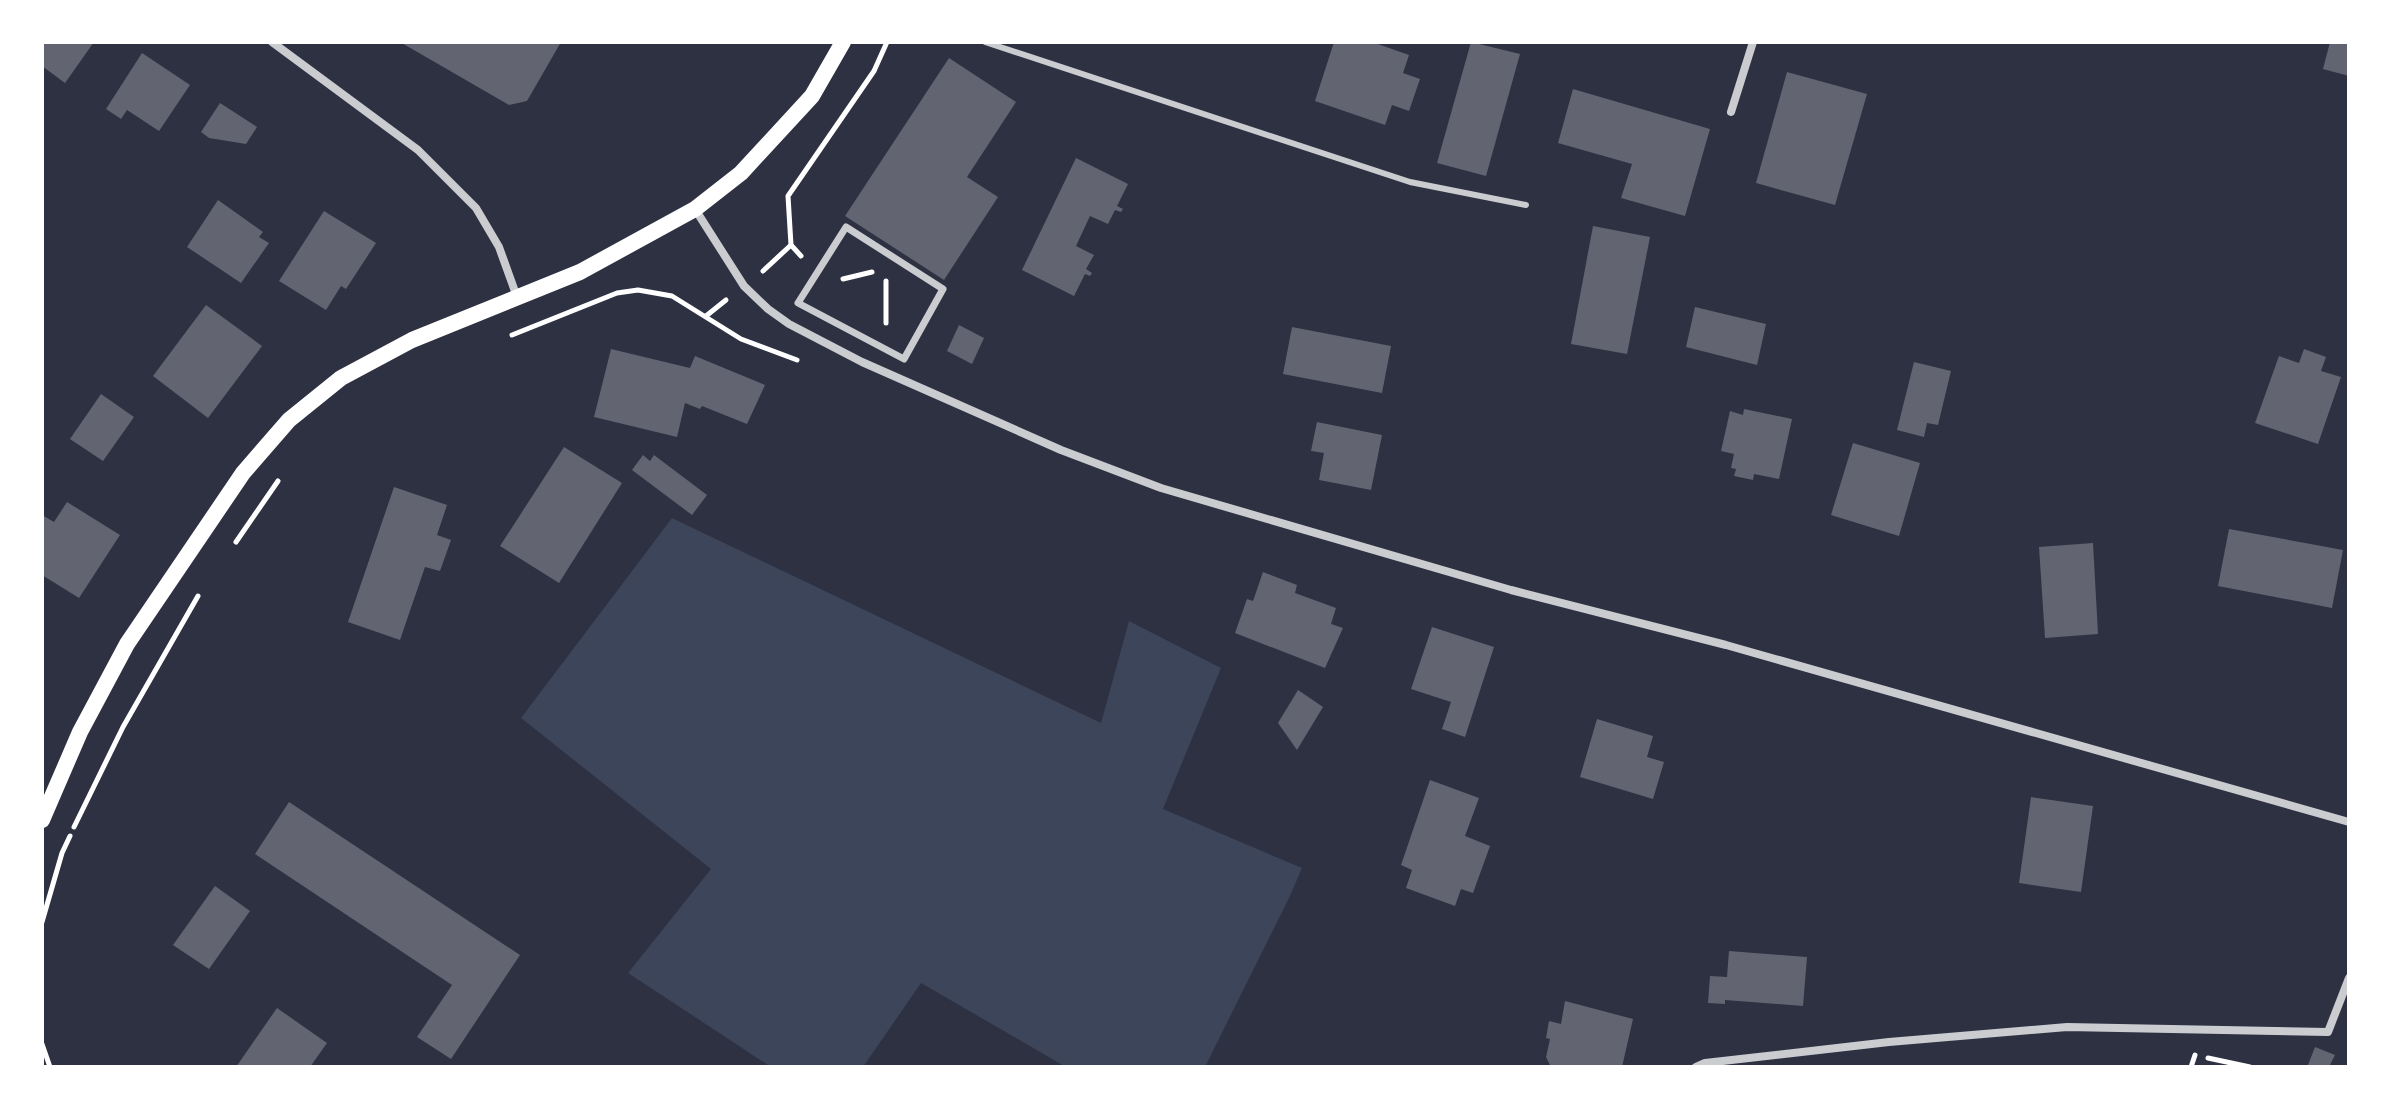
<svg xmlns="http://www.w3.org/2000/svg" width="2391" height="1109" font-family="'Crimson Pro',serif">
<rect width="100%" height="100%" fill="#2d3142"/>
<polygon fill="#3c4559" points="672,518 1101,723 1129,621 1221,668 1163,809 1302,868 1290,896 1205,1067 1066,1067 921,983 863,1067 771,1067 628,973 711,869 521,718"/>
<g fill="#626471">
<polygon points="42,42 94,42 65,83 42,66"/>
<polygon points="400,42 561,42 527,101 509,105"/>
<polygon points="1334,42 1372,42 1409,55 1403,73 1420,79 1409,111 1392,105 1385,125 1315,101"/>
<polygon points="1471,42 1520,54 1486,176 1437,163"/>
<polygon points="2330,42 2349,42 2349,76 2323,69"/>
<polygon points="142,53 190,85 159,131 127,110 121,119 106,109"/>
<polygon points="949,58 1016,102 967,177 998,197 944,280 845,216"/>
<polygon points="1787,72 1867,94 1835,205 1756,183"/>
<polygon points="1573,89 1710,129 1685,216 1621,198 1632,164 1558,143"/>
<polygon points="220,103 257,127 246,144 209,138 201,132"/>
<polygon points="1076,158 1128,184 1117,206 1123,209 1121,212 1115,210 1108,224 1090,216 1076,246 1094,255 1086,269 1092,273 1090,276 1085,274 1074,296 1022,270"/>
<polygon points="218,200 263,232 259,237 269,243 241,283 187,247"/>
<polygon points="324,211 376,243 346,289 341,286 326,310 279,281"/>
<polygon points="1593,226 1650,237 1627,354 1571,344"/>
<polygon points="206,305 262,346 208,418 153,376"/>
<polygon points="1695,307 1766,324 1757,365 1686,347"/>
<polygon points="959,325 984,338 972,364 947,351"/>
<polygon points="1292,327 1391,346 1382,393 1283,374"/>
<polygon points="611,349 690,368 695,356 765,385 747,424 702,406 700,409 685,403 677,437 594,417"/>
<polygon points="2304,349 2326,357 2321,371 2341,377 2318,444 2255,423 2279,356 2299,363"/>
<polygon points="1914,362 1951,371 1938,425 1927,423 1924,437 1897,430"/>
<polygon points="101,394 134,417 103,461 70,439"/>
<polygon points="1744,409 1792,419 1779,479 1754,474 1753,480 1734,476 1736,469 1731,468 1734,454 1721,451 1730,411 1743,415"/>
<polygon points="1317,422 1382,435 1371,490 1319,480 1324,453 1311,451"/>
<polygon points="1853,443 1920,463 1899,536 1831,515"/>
<polygon points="564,447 622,483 559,583 500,546"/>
<polygon points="643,455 650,461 654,455 707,495 692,515 632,470"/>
<polygon points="394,487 447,505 437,535 451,540 440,571 425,567 400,640 348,622"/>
<polygon points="67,502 120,535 79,598 42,575 42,515 54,522"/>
<polygon points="2229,529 2343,550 2332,608 2218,586"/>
<polygon points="2093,543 2098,634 2045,638 2039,547"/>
<polygon points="1263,572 1297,585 1295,593 1336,608 1331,624 1343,628 1325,668 1235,633 1247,599 1253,601"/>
<polygon points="1432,627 1494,647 1465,737 1442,729 1451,702 1411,689"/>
<polygon points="1298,690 1323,707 1297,750 1278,723"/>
<polygon points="1597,719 1653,736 1647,757 1664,762 1653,799 1580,777"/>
<polygon points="1430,780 1479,798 1465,836 1490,846 1473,893 1461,889 1455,906 1406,888 1412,870 1401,865"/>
<polygon points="2031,797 2093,806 2081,892 2019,883"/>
<polygon points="289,802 520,955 451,1059 417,1037 452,985 255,854"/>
<polygon points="215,886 250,911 209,969 173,945"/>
<polygon points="1729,951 1807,957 1803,1006 1725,1000 1725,1004 1708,1003 1710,976 1727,977"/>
<polygon points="1565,1001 1633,1019 1622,1067 1551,1067 1546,1057 1550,1039 1546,1038 1549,1021 1561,1024"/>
<polygon points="277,1008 327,1043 310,1067 236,1067"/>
<polygon points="2315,1047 2335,1055 2329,1067 2308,1065"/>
</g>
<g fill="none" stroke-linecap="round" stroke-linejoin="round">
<g stroke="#fff" stroke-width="5">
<polyline points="801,256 791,245 788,196 874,71 887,42"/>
<polyline points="763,271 791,245"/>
<polyline points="843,279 872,272"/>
<polyline points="886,281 886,323"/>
<polyline points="706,316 726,300"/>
<polyline points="512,335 617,293 638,290 672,296 741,339 797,360"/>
<polyline points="236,542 278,481"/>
<polyline points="74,827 123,727 198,596"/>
<polyline points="42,922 62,853 70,836"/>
<polyline points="42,1044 50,1067"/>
<polyline points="2208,1058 2250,1067"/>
<polyline points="2191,1067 2195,1055"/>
</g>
<polyline stroke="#caccd0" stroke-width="6" points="985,42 1410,182 1526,205"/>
<polygon stroke="#caccd0" stroke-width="7" points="846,227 943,289 904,359 798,303"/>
<g stroke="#caccd0" stroke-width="8">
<polyline points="272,42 418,150 476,208 499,247 517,297"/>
<polyline points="1731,112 1753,42"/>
<polyline points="695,209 744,286 768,309 789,324 862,362 1061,450 1161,488 1511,590 1726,645 2349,822"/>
<polyline points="1696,1067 1705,1063 1889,1042 2067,1027 2328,1032 2349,978"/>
</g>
<polyline stroke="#fff" stroke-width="16" points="42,820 80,732 127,644 243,473 289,420 341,378 412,340 580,272 695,209 741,173 812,96 843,42"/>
</g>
<rect width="2391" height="1109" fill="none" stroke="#ffffff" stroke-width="88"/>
</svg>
